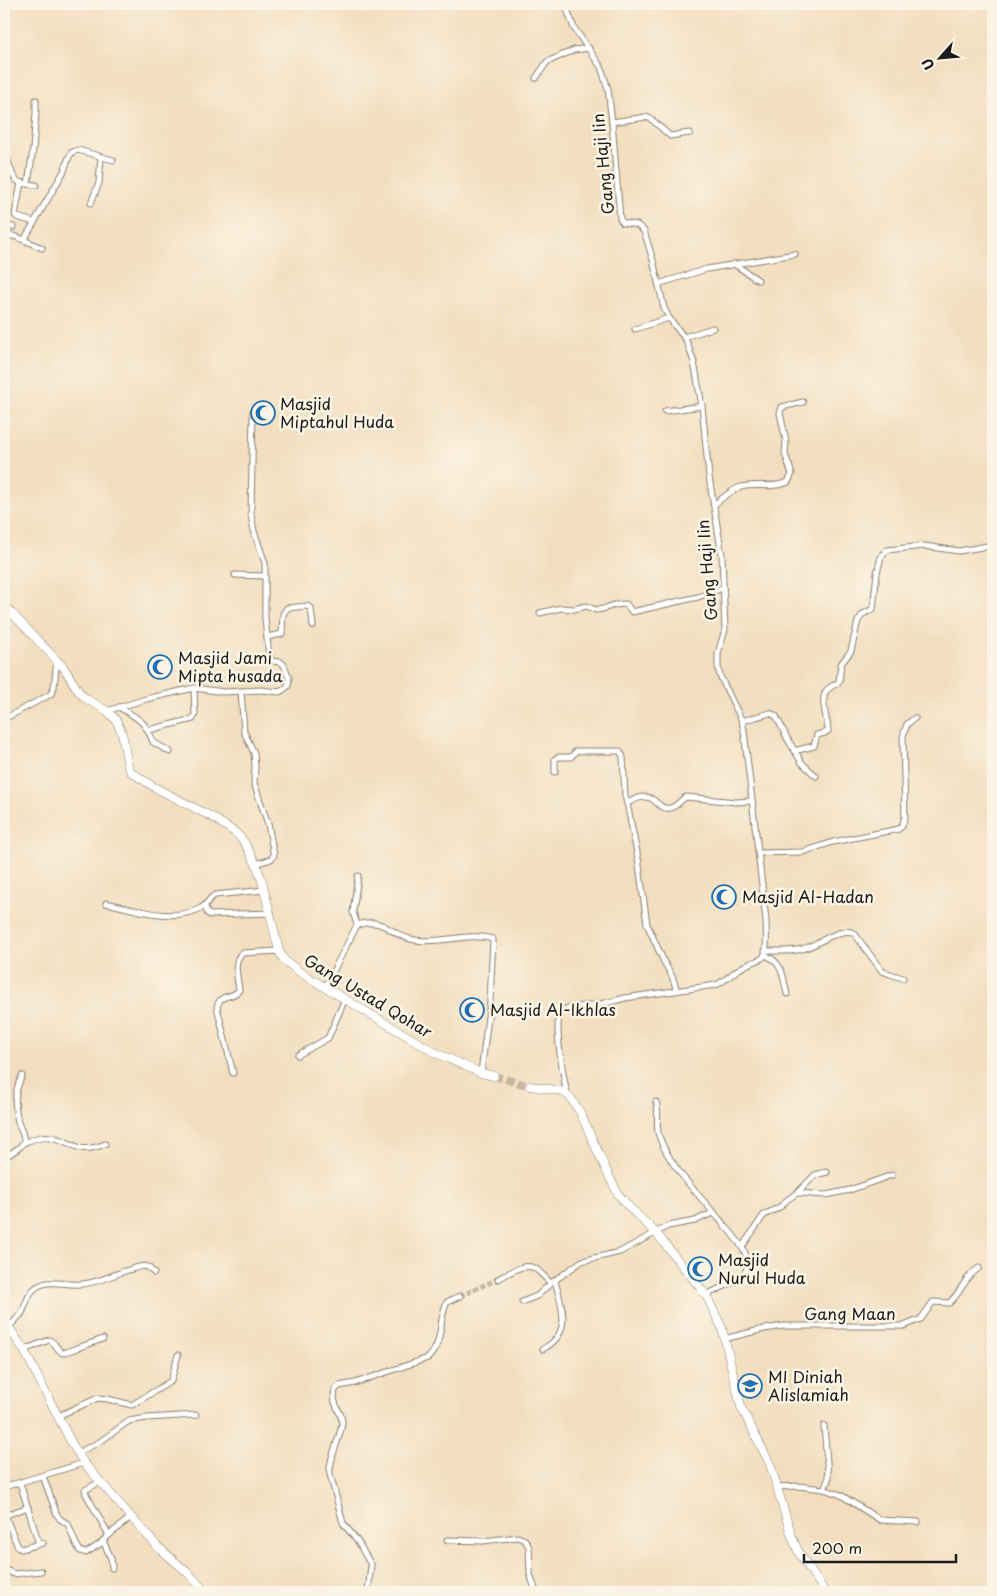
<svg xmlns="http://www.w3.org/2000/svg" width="997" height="1596" font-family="'Playpen Sans',sans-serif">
<rect width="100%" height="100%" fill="#fcf5e5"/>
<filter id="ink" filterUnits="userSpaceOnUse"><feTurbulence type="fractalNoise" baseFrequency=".02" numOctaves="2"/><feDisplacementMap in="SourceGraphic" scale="10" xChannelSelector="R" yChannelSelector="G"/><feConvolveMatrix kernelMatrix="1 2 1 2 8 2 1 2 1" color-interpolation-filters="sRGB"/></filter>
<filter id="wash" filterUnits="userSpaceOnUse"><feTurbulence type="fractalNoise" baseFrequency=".0096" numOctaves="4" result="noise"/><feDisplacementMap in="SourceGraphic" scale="20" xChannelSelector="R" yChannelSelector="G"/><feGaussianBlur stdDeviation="1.12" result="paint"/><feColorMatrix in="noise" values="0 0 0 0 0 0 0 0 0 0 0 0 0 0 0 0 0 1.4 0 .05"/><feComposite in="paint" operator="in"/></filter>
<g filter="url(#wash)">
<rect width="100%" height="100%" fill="#f2debf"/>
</g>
<g filter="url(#ink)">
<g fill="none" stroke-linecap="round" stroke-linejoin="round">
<polyline stroke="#c7b79e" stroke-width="5" stroke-dasharray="5 2.5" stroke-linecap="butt" points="460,1296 498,1279"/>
<polyline stroke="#c7b79e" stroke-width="8" stroke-dasharray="8 4" stroke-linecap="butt" points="494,1076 530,1086"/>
<g stroke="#877d6e" stroke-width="7">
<g id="street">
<path d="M 565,4 L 574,28 L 601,67 L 608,89 L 612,122 L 620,219 L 623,223 L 637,225 L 644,231 L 653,260 L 664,308 L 669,318 L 686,340 L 694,362 L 702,406 L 709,477 L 722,555 L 725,630 L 718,653 L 718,667 L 720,676 L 742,721 L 744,731 L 766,920 C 766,928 768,950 764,956 C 761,961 751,962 746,965 C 735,970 727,980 716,985 L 625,998 L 601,1004 L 568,1008 L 560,1011 C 554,1030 563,1073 567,1094"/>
<polyline points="536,78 547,62 574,50 589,48"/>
<polyline points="612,122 646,117 651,119 670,136 690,133"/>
<path d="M 4,155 L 6,156 C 15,178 9,183 36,185"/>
<polyline points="21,183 15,215 17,217 34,222"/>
<polyline points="28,184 33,149 36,113 36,100"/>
<polyline points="91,203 99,183 101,157"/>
<polyline points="4,226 13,227"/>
<polyline points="4,234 17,237 42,248"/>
<polyline points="24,240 64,171 69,157 72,152 78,150 113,160"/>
<polyline points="734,264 758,280"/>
<polyline points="658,284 707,269 795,254"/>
<polyline points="635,329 669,318"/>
<polyline points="684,337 713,328"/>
<polyline points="665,411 702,406"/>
<path d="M 714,505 C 721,499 731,490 741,487 C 757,483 773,489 788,482 L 792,474 L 785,454 L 786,441 L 780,413 L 782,407 L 803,402"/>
<polyline points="235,575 265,576"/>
<polyline points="540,613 561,608 574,609 586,606 596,610 603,609 614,605 626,604 632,612 698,597 723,588"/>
<polyline points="267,637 282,634 283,614 287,608 307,606 311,608 313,626"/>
<polyline points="241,691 244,732 254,753 255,767 254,783 268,824 274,855 271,859 256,864"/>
<path d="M 119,707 C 138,719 145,720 153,742 L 170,752"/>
<polyline points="107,711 146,699 194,688 224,692 261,690 279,692 283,690 288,686 289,678 284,665 281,662 272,661 269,656 265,619 265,563 254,531 251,514 253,411"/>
<polyline points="4,719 51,694 54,687 57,660"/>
<polyline points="742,721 770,713 776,716 787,738 802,763 816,776"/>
<polyline points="149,730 193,719 195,715 194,688"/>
<path d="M 794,751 L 814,746 L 817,735 L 825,733 L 828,731 C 828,720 820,702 826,691 C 829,687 835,685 839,682 L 841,664 L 851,651 L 858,621 L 863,614 L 873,609 L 877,573 L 881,557 L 887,550 L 924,546 L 959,551 L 993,545"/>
<polyline points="555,772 555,759 559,757 571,757 576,751 620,751 623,757 625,796 627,803"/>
<polyline points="758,853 803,852 833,842 899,829 902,826 905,817 903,736 907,724 915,718"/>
<path d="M 106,903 C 135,909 173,923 201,908 C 207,905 209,898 215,895 L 265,890"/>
<polyline points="205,906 207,913 210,915 271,913"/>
<path d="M 357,925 C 387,916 390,937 415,940 C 443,944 467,932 493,939 L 490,1001 L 481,1073"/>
<path d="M 765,951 C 777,951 790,952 802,949 C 817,946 840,926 854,933 L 882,971 L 890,974 L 903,978"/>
<path d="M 765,955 C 783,962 783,977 787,994"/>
<polyline points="325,987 357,925 353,912 358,876"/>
<path d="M 677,991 L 672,976 L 664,962 L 647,924 L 638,858 L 627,803 C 634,800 642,795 650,798 C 658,801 660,810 670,808 C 678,806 680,800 686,797 L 736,802 L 751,801"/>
<polyline points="298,1055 328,1038 345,999"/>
<path d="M 233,1073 L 217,1007 C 221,992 231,1000 239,990 C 238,978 232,962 242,953 L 279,951"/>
<path d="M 656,1102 C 660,1113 655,1124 659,1136 C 669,1166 699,1195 720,1220 C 729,1231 752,1253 747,1268 C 744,1280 717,1289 706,1295"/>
<path d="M 23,1143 C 31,1140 41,1135 50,1137 C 76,1141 75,1156 105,1144"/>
<path d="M 4,1158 L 20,1147 L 24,1141 C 24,1134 20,1129 18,1122 C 14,1104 14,1092 22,1076"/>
<polyline points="797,1193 826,1195 850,1190 892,1175"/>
<polyline points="742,1247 764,1215 780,1207 787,1200 797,1193 815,1175 827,1172"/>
<path d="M 498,1279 C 508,1274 525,1261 536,1269 C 541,1273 546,1279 551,1283"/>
<polyline points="522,1302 537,1296 551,1283 582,1261 620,1252 668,1226 695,1221 714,1212"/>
<path d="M 9,1327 C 13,1322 18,1318 22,1313 C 26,1305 27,1295 34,1289 C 49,1277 65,1286 82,1284 C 102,1283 124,1268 145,1266 L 148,1267 L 154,1273"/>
<path d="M 724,1339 L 764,1329 L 784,1326 L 904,1326 L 921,1319 L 933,1302 L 949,1303 C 961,1293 965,1276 979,1268"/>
<path d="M 543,1349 C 573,1333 562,1307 555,1281"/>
<path d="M 24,1350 L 49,1340 C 56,1342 56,1350 63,1353 L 103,1339"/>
<polyline points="58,1416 98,1398 108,1399 132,1405 171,1381 178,1355"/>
<polyline points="824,1426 828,1474 828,1480 824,1489"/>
<polyline points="78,1453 101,1441 129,1421 147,1418 196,1415"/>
<polyline points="43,1476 57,1515 60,1519 68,1524 75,1542 80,1551 86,1553 100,1544 109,1535"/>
<polyline points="100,1482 85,1490 86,1494 109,1535 131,1517"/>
<polyline points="20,1483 39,1544"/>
<polyline points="4,1487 84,1463"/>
<polyline points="778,1487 798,1486 824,1489 841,1495 880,1520 918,1522"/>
<polyline points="28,1507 9,1514 6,1516 6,1518 18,1547 21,1549 43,1543"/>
<polyline points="447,1540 483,1541 518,1537 525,1540 529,1547 530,1574 536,1592"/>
<polyline points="103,1541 111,1558 112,1568"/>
<polyline points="4,1569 14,1574 41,1571"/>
<path d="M 368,1592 L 371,1565 L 358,1542 L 343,1523 L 330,1474 C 328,1461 340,1439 342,1424 C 343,1411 331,1406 335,1390 L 339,1386 L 355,1383 L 428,1358 C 444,1343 438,1320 447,1302 L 460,1296"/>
</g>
</g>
<g stroke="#877d6e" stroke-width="9">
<g id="secondary">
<polyline points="4,605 64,668 79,692 85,698 107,711 116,720 122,733 128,766 131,772 154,787 212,817 236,833 244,842 256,864 262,881 279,951 284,960 301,973 436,1053 481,1073 494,1076"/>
<polyline points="530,1086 562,1091 570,1097 580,1112 607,1172 618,1194 628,1206 656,1233 706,1295 722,1328 741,1407 770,1464 792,1537 799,1553 825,1592"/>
<polyline points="4,1320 24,1350 71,1442 84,1463 131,1517 157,1546 187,1572 206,1592"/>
</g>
</g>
<use href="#street" stroke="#fff" stroke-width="5"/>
<use href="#secondary" stroke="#fff" stroke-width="8"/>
</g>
</g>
<defs>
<g id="mosque-ring" transform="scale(1.25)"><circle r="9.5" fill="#fcf5e5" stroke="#1f6fb2" stroke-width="1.5"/><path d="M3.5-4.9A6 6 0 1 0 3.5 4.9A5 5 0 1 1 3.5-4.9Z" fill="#1f6fb2"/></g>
<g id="school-ring" transform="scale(1.25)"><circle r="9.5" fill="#fcf5e5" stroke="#1f6fb2" stroke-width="1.5"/><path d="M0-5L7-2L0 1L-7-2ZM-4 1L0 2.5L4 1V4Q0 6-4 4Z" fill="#1f6fb2"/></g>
</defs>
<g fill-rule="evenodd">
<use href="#mosque-ring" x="263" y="413"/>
<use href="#mosque-ring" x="160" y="667"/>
<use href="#mosque-ring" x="724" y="897"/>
<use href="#mosque-ring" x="472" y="1010"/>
<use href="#mosque-ring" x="700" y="1269"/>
<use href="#school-ring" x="750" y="1386"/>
</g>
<g text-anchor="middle" stroke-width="5" stroke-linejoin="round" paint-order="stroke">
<g font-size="16" fill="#1c1c1c" stroke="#fcf5e5">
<text transform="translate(603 164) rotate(-96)" y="6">Gang Haji Iin</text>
<text transform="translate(707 570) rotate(-95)" y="6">Gang Haji Iin</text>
<text transform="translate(368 996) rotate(31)" y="6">Gang Ustad Qohar</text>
<text x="850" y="1320">Gang Maan</text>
</g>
<g font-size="16" fill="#1c1c1c" stroke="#fcf5e5" text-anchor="start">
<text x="280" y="410">Masjid<tspan x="280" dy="18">Miptahul Huda</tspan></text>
<text x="178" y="664">Masjid Jami<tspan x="178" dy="18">Mipta husada</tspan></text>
<text x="742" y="903">Masjid Al-Hadan</text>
<text x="490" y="1016">Masjid Al-Ikhlas</text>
<text x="718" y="1266">Masjid<tspan x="718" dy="18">Nurul Huda</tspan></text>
<text x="768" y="1383">MI Diniah<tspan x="768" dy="18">Alislamiah</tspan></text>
</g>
</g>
<rect width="997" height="1596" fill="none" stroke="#fcf5e5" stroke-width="20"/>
<g transform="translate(940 58) rotate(243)" stroke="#fcf5e5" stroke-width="4" paint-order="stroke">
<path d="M0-4L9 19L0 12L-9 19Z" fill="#1c1c1c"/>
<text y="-8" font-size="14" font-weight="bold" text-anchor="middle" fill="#1c1c1c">U</text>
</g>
<path d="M804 1554v8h152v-8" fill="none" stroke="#1c1c1c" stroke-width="2.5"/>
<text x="812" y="1554" font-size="15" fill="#1c1c1c" stroke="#fcf5e5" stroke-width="4" paint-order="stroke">200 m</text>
</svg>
